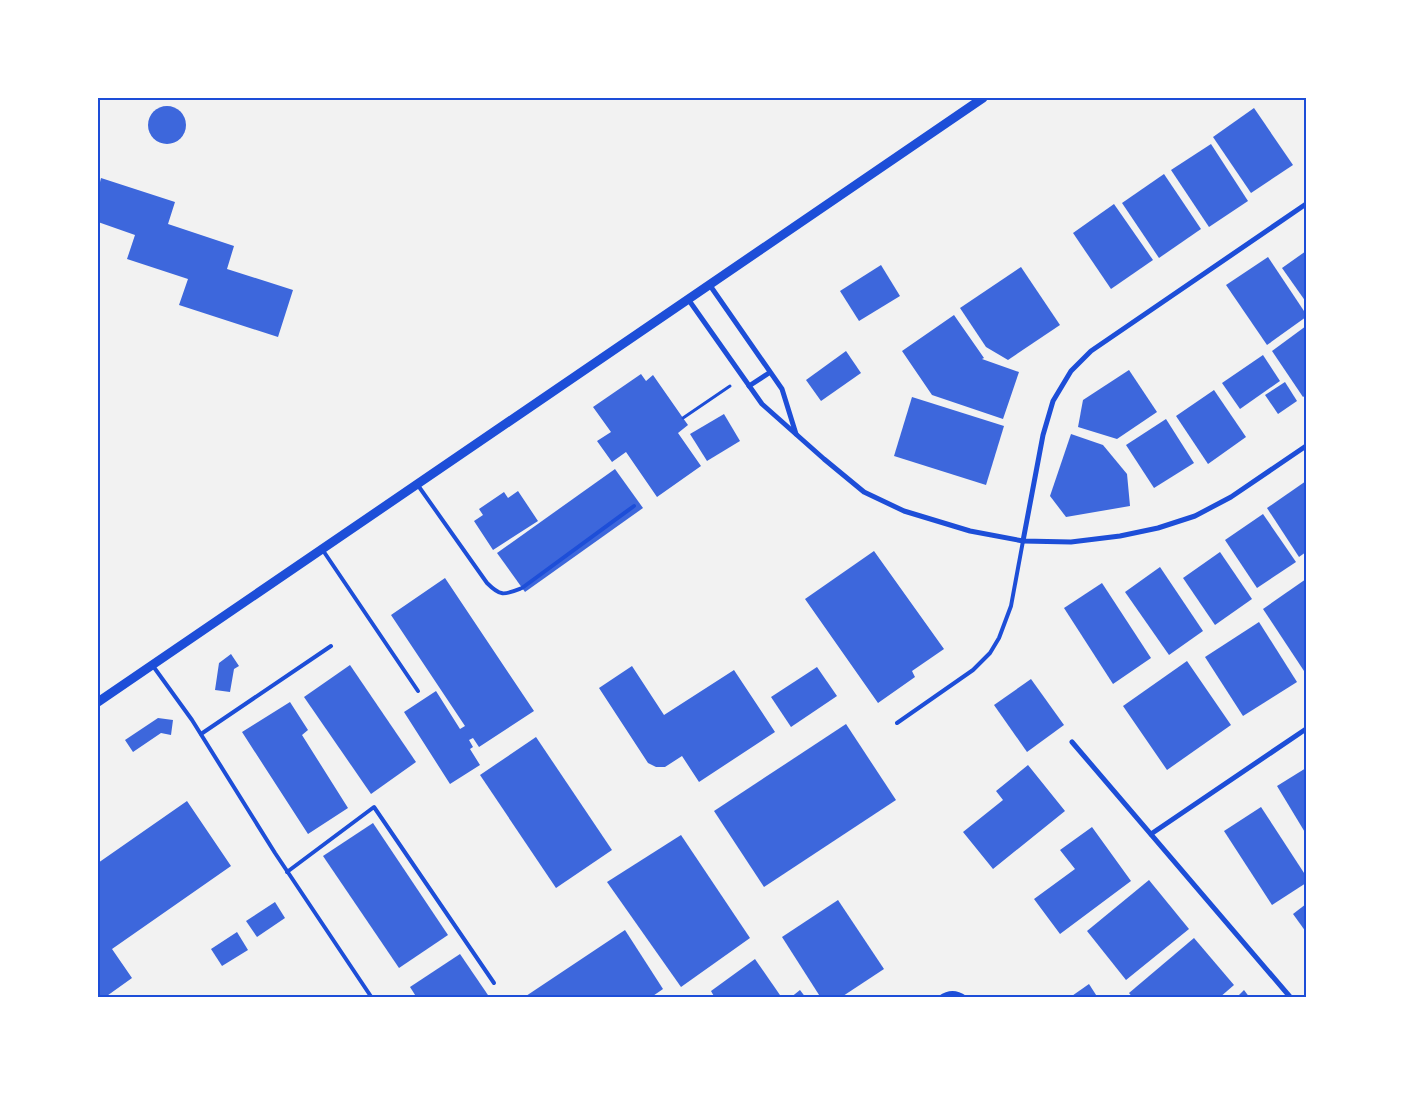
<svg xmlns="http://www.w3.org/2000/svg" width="1404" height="1095" font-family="'Playfair Display',serif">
<rect width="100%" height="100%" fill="#f2f2f2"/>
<g fill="#3d67dc">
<circle cx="167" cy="125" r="19"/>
<polygon points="1254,108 1293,165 1251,193 1213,137"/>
<polygon points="1211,144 1248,201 1209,227 1171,170"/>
<polygon points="1164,174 1201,229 1159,258 1122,203"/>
<polygon points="101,178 175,202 168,224 234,246 227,269 293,290 278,337 179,305 188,279 127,259 135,235 98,222 98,190"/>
<polygon points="1114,204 1153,260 1111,289 1073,233"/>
<polygon points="1306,251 1306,302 1282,268"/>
<polygon points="1268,257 1306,314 1306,317 1267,345 1226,285"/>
<polygon points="881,265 900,296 859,321 840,291"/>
<polygon points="1021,267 1060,325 1008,360 986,347 960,308"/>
<polygon points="954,315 984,358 982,359 1019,372 1003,419 932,395 902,351"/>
<polygon points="1306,326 1306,395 1303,397 1272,351"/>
<polygon points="846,351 861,373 821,401 806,380"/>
<polygon points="1263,355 1280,381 1240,409 1222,383"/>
<polygon points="1129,370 1157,412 1117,439 1078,427 1083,400"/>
<polygon points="641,374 646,381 653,375 683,418 688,425 678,433 701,466 657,497 626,452 612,462 597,441 611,432 593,407"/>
<polygon points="1285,382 1297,401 1278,414 1265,395"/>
<polygon points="1214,390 1246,437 1208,464 1176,416"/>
<polygon points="912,397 1004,426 986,485 894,456"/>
<polygon points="724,414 740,441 707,461 690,434"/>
<polygon points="1166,419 1194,463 1154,488 1126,445"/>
<polygon points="1071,434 1103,445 1127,474 1130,506 1066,517 1050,496"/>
<polygon points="615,469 643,508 525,592 497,553"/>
<polygon points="1306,481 1306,552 1299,557 1267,508"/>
<polygon points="518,491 538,521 493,550 474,521 483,515 479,509 504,492 508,498"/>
<polygon points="1263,514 1296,562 1257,588 1225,540"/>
<polygon points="874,551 944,649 912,671 915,677 878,703 805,599"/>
<polygon points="1220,552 1252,599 1215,625 1183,578"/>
<polygon points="1160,567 1203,631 1169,655 1125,592"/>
<polygon points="445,578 534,711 479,747 473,738 469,740 473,747 470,749 480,765 450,784 404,712 436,691 460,729 465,726 391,615"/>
<polygon points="1306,579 1306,674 1263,609"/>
<polygon points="1102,583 1151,658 1113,684 1064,608"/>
<polygon points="1259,622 1297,682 1243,716 1205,657"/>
<polygon points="231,654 239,666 234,669 230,692 215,690 219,663"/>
<polygon points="1187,661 1231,725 1167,770 1123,706"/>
<polygon points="350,665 416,762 371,794 304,697"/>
<polygon points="632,666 664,715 734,670 775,732 699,782 682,756 665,767 656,767 648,763 599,688"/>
<polygon points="817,667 837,696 791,727 771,697"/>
<polygon points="1031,679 1064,725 1027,752 994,705"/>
<polygon points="290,702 308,730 302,735 348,808 308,834 242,732"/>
<polygon points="158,718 173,720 171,735 161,733 133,752 125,740"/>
<polygon points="846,724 896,800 764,887 714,811"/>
<polygon points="536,737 612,850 556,888 480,775"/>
<polygon points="1028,765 1065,811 993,869 963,832 1003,800 996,791"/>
<polygon points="1306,768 1306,834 1277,786"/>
<polygon points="187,801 231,866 112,949 132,978 104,998 98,998 98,863"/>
<polygon points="1261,807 1306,876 1306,883 1272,905 1224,831"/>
<polygon points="373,823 448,935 399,968 323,856"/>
<polygon points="1092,827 1131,881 1060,934 1034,899 1075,869 1060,850"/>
<polygon points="681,835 750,938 681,987 607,882"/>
<polygon points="1149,880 1189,929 1126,980 1087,931"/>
<polygon points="838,900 884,969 840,998 821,998 782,937"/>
<polygon points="275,902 285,918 257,937 246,921"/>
<polygon points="1306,904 1306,932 1293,914"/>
<polygon points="625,930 663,989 650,998 523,998"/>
<polygon points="237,932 248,950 222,966 211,949"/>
<polygon points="1194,938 1234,985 1219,998 1133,998 1129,993"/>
<polygon points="460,954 490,998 417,998 410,987"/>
<polygon points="755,959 782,998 715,998 711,991"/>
<polygon points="1089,984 1098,998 1069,998"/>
<polygon points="800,990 806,998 790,998"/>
<polygon points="1244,990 1250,998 1236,998"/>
</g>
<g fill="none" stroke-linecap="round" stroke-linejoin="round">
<polyline stroke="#1d4ed8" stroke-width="3" points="683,418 730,386"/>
<g stroke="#1d4ed8" stroke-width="4">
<path d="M 417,484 L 487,583 C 501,597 504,595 522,588 L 634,506"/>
<polyline points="322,549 418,691"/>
<polyline points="153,666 192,720 275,853 372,998"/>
<polyline points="897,723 973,670 990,653 999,638 1011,606 1023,541"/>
<polyline points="201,734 331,646"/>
<polyline points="287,872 374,807 494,983"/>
</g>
<g stroke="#1d4ed8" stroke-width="5">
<polyline points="709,284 782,389 796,434"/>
<polyline points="688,299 762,404 824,459 864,492 904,511 970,531 1023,541 1071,542 1120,536 1158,528 1195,516 1231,497 1306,446"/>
<polyline points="749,386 769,373"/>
<polyline points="1023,541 1043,435 1053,401 1071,371 1091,351 1306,204"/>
<polyline points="1072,742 1291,998"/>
<polyline points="1151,834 1306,729"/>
<path d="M 940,998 C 949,992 956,992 965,998"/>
</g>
<polyline stroke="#1d4ed8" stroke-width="9" points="98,702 983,98"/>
</g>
<rect width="1404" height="1095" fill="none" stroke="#ffffff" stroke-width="198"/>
<rect x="99" y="99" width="1206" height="897" fill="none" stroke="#1d4ed8" stroke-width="2"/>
</svg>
